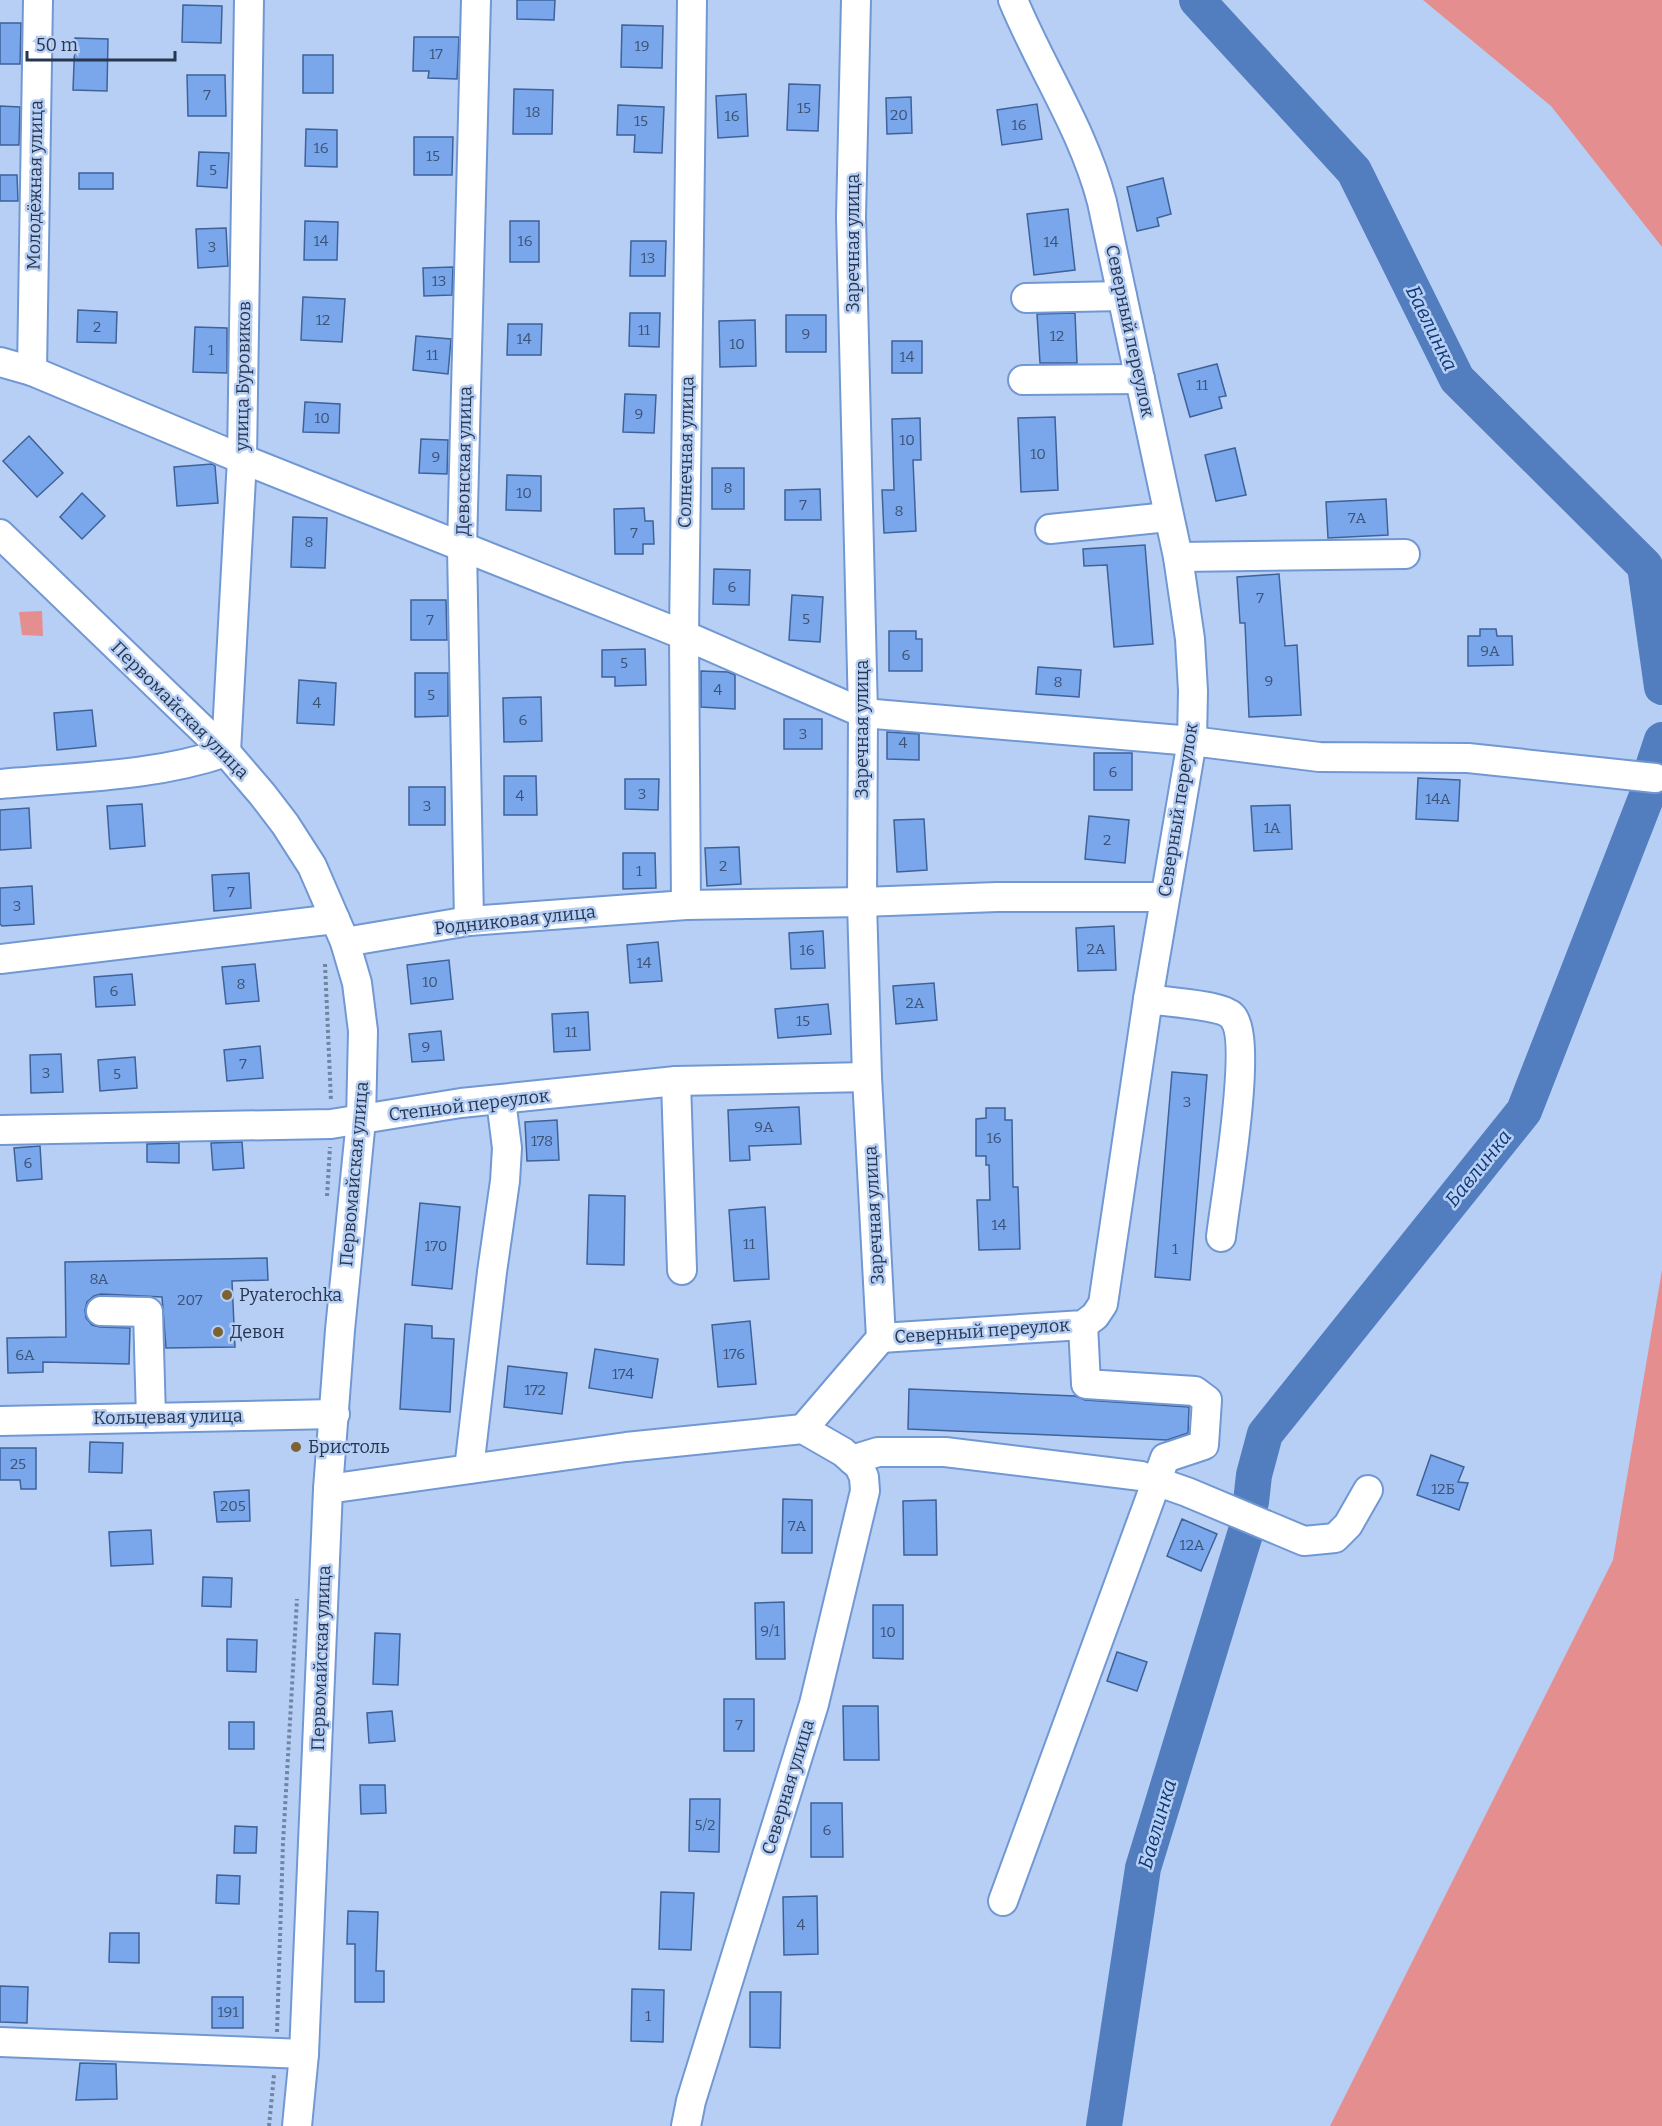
<svg xmlns="http://www.w3.org/2000/svg" width="1662" height="2126" font-family="Bitter,serif">
<rect width="100%" height="100%" fill="#b7cff5"/>
<g fill="#e48e90">
<polygon points="1423,0 1662,0 1662,247 1551,106"/>
<polygon points="42,611 43,636 22,635 19,612"/>
<polygon points="1662,1270 1662,2126 1330,2126 1613,1560"/>
</g>
<g fill="none" stroke-linecap="round" stroke-linejoin="round">
<g stroke="#527dbe" stroke-width="36">
<polyline points="1197,0 1354,171 1457,379 1645,566 1662,687"/>
<polyline points="1654,764 1662,740"/>
<polyline points="1251,1502 1254,1475 1265,1434 1524,1111 1646,798"/>
<polyline points="1104,2126 1143,1868 1246,1531"/>
</g>
</g>
<g fill="#7aa7eb" stroke="#3e6299" stroke-width="1.5">
<polygon points="517,0 555,0 554,20 517,19"/>
<polygon points="183,5 222,6 221,43 182,42"/>
<polygon points="0,23 21,23 20,64 0,64"/>
<polygon points="622,25 663,26 662,68 621,67"/>
<polygon points="414,37 459,37 457,79 428,78 429,71 413,71"/>
<polygon points="75,38 108,39 107,91 73,90"/>
<rect x="303" y="55" width="30" height="38"/>
<polygon points="187,75 225,75 226,116 188,116"/>
<polygon points="789,84 820,85 818,131 787,130"/>
<polygon points="514,89 553,90 552,134 513,134"/>
<polygon points="746,94 748,136 718,138 716,96"/>
<polygon points="911,97 912,133 887,134 886,98"/>
<polygon points="1037,104 1042,139 1002,145 997,110"/>
<polygon points="618,105 664,107 662,153 634,152 635,135 617,135"/>
<polygon points="0,106 20,107 19,145 0,145"/>
<polygon points="306,129 337,130 337,167 305,166"/>
<polygon points="414,137 453,137 452,175 414,175"/>
<polygon points="199,152 229,153 227,188 197,186"/>
<rect x="79" y="173" width="34" height="16"/>
<polygon points="0,175 17,175 18,201 0,201"/>
<polygon points="1163,178 1171,214 1157,218 1159,226 1137,231 1127,187"/>
<polygon points="1068,209 1075,270 1034,275 1027,214"/>
<polygon points="305,221 338,222 337,260 304,260"/>
<rect x="510" y="221" width="29" height="41"/>
<polygon points="226,228 228,266 198,268 196,229"/>
<polygon points="631,241 666,241 665,276 630,276"/>
<polygon points="453,267 452,295 424,296 423,268"/>
<polygon points="303,297 345,299 342,342 301,340"/>
<polygon points="78,310 117,312 116,343 77,342"/>
<polygon points="630,313 660,313 659,347 629,346"/>
<polygon points="1075,313 1077,363 1040,363 1037,314"/>
<rect x="786" y="315" width="40" height="37"/>
<polygon points="755,320 756,366 720,367 719,321"/>
<polygon points="508,324 542,324 541,355 507,355"/>
<polygon points="195,327 227,328 227,373 193,372"/>
<polygon points="416,336 451,339 448,374 413,370"/>
<rect x="892" y="341" width="30" height="32"/>
<polygon points="1217,364 1226,396 1219,397 1222,408 1190,417 1178,374"/>
<polygon points="625,394 656,395 654,433 623,432"/>
<polygon points="305,402 340,404 339,433 303,432"/>
<polygon points="1055,417 1058,490 1021,492 1018,418"/>
<polygon points="920,418 921,460 913,460 916,531 884,533 882,490 894,490 892,419"/>
<polygon points="29,436 63,473 37,497 3,461"/>
<polygon points="421,439 448,440 447,474 419,473"/>
<polygon points="1235,448 1246,495 1216,501 1205,455"/>
<polygon points="212,464 215,466 218,503 177,506 174,467"/>
<rect x="712" y="468" width="32" height="41"/>
<polygon points="507,475 541,476 541,511 506,510"/>
<polygon points="820,489 821,520 785,520 785,490"/>
<polygon points="82,493 105,516 82,539 60,517"/>
<polygon points="1386,499 1388,535 1328,538 1326,502"/>
<polygon points="644,508 645,521 653,521 654,544 643,544 643,554 615,554 614,509"/>
<polygon points="293,517 327,518 325,568 291,567"/>
<polygon points="1145,545 1153,644 1114,647 1107,565 1084,566 1083,549"/>
<polygon points="714,569 750,570 749,605 713,604"/>
<polygon points="1279,574 1285,646 1297,645 1301,715 1249,717 1245,623 1240,623 1237,577"/>
<polygon points="792,595 823,597 820,642 789,640"/>
<polygon points="411,600 446,600 447,640 411,640"/>
<polygon points="1480,629 1496,629 1497,636 1512,636 1513,665 1468,666 1468,636 1480,636"/>
<polygon points="889,631 916,631 916,639 922,639 922,671 889,671"/>
<polygon points="645,649 646,685 615,686 615,677 602,677 602,650"/>
<polygon points="1038,667 1081,670 1079,697 1036,694"/>
<polygon points="701,671 728,672 735,675 735,709 701,707"/>
<polygon points="415,673 448,673 448,716 415,717"/>
<polygon points="299,680 336,683 334,725 297,723"/>
<polygon points="541,697 542,741 504,742 503,698"/>
<polygon points="92,710 96,746 57,750 54,713"/>
<rect x="784" y="719" width="38" height="30"/>
<polygon points="887,732 919,734 919,760 887,759"/>
<rect x="1094" y="753" width="38" height="37"/>
<polygon points="504,776 536,776 537,815 504,815"/>
<polygon points="1418,778 1460,780 1458,821 1416,819"/>
<polygon points="625,779 659,779 658,810 625,809"/>
<rect x="409" y="787" width="36" height="38"/>
<polygon points="142,804 145,846 110,849 107,806"/>
<polygon points="1290,805 1292,849 1254,851 1251,806"/>
<polygon points="29,808 31,848 0,850 0,810"/>
<polygon points="1089,816 1129,820 1125,863 1085,859"/>
<polygon points="924,819 927,870 897,872 894,820"/>
<polygon points="739,847 741,884 707,886 705,848"/>
<polygon points="623,853 655,853 656,888 623,889"/>
<polygon points="249,873 251,908 214,911 212,875"/>
<polygon points="32,886 34,924 2,926 0,924 0,888"/>
<polygon points="1114,926 1116,970 1078,971 1076,928"/>
<polygon points="823,931 825,968 791,969 789,933"/>
<polygon points="658,942 662,981 630,983 627,945"/>
<polygon points="449,960 453,999 411,1004 407,965"/>
<polygon points="255,964 259,1001 226,1004 222,967"/>
<polygon points="132,974 135,1005 96,1007 94,977"/>
<polygon points="934,983 937,1020 896,1024 893,986"/>
<polygon points="828,1004 831,1034 778,1038 775,1009"/>
<polygon points="588,1012 590,1050 554,1052 552,1014"/>
<polygon points="441,1031 444,1060 412,1062 409,1034"/>
<polygon points="260,1046 263,1078 227,1081 224,1050"/>
<polygon points="61,1054 63,1092 31,1093 30,1055"/>
<polygon points="135,1057 137,1088 100,1091 98,1060"/>
<polygon points="1172,1072 1207,1075 1190,1280 1155,1277"/>
<polygon points="799,1107 801,1144 749,1146 750,1160 730,1161 728,1110"/>
<polygon points="986,1108 1005,1108 1005,1120 1012,1120 1013,1187 1018,1187 1020,1249 979,1250 977,1200 990,1200 989,1165 986,1165 986,1156 976,1156 976,1119 986,1118"/>
<polygon points="557,1120 559,1160 527,1161 525,1122"/>
<polygon points="242,1142 244,1168 213,1170 211,1143"/>
<polygon points="179,1143 179,1163 147,1162 147,1144"/>
<polygon points="40,1146 42,1179 17,1181 14,1148"/>
<polygon points="589,1195 625,1196 624,1265 587,1264"/>
<polygon points="420,1203 460,1207 452,1289 412,1285"/>
<polygon points="765,1207 769,1279 734,1281 729,1210"/>
<polygon points="267,1258 268,1280 232,1281 235,1347 166,1348 162,1297 101,1294 94,1296 87,1302 85,1310 86,1318 92,1325 100,1327 130,1328 129,1364 43,1362 43,1372 8,1373 7,1338 66,1337 65,1262"/>
<polygon points="750,1321 756,1384 718,1387 712,1325"/>
<polygon points="405,1324 432,1326 432,1338 454,1339 450,1412 400,1409"/>
<polygon points="595,1349 658,1359 652,1398 589,1388"/>
<polygon points="508,1366 567,1373 562,1414 504,1407"/>
<polygon points="909,1389 1075,1396 1085,1400 1189,1407 1188,1433 1167,1440 908,1429"/>
<polygon points="90,1442 123,1443 122,1473 89,1472"/>
<polygon points="0,1448 36,1448 36,1489 21,1489 20,1480 0,1480"/>
<polygon points="1431,1455 1464,1467 1458,1482 1468,1483 1459,1510 1417,1495"/>
<polygon points="249,1490 250,1521 217,1522 214,1492"/>
<polygon points="783,1499 812,1500 812,1553 782,1553"/>
<polygon points="936,1500 937,1555 904,1555 903,1501"/>
<polygon points="1182,1519 1217,1534 1201,1571 1167,1556"/>
<polygon points="151,1530 153,1564 111,1566 109,1532"/>
<polygon points="203,1577 232,1578 231,1607 202,1606"/>
<polygon points="784,1602 785,1659 756,1659 755,1603"/>
<polygon points="873,1605 903,1605 903,1659 873,1658"/>
<polygon points="375,1633 400,1634 398,1685 373,1684"/>
<polygon points="227,1639 257,1640 256,1672 227,1671"/>
<polygon points="1117,1652 1147,1662 1137,1691 1107,1681"/>
<rect x="724" y="1699" width="30" height="52"/>
<polygon points="843,1706 878,1706 879,1760 844,1760"/>
<polygon points="392,1711 395,1741 369,1743 367,1713"/>
<rect x="229" y="1722" width="25" height="27"/>
<polygon points="360,1785 385,1785 386,1813 361,1814"/>
<polygon points="690,1799 720,1799 719,1852 689,1851"/>
<polygon points="811,1803 842,1803 843,1857 811,1857"/>
<polygon points="235,1826 257,1827 256,1853 234,1853"/>
<polygon points="217,1875 240,1876 239,1904 216,1903"/>
<polygon points="661,1892 694,1893 691,1950 659,1949"/>
<polygon points="817,1896 818,1954 784,1955 783,1897"/>
<polygon points="348,1911 378,1912 376,1971 384,1971 384,2002 355,2002 355,1944 347,1944"/>
<polygon points="110,1933 139,1933 139,1963 109,1962"/>
<polygon points="0,1986 28,1987 27,2023 0,2022"/>
<polygon points="632,1989 664,1990 663,2042 631,2041"/>
<polygon points="750,1992 781,1992 780,2048 750,2047"/>
<rect x="212" y="1997" width="31" height="31"/>
<polygon points="80,2063 116,2064 117,2099 76,2100"/>
</g>
<g fill="none" stroke-linecap="round" stroke-linejoin="round">
<g stroke="#7198d3" stroke-width="32">
<g id="minor">
<polyline points="1026,298 1122,296"/>
<polyline points="0,362 32,371 242,459 684,635 863,713 1192,741 1319,757 1468,758 1655,778"/>
<polyline points="32,371 38,0"/>
<polyline points="1023,380 1140,379"/>
<polyline points="1050,529 1168,517"/>
<polyline points="0,534 226,752 262,794 285,824 312,866 345,942 357,983 363,1031 361,1120 340,1330 328,1489 304,2054 297,2126"/>
<polyline points="1178,557 1405,554"/>
<path d="M 0,784 C 75,777 154,777 226,752 L 242,459 L 249,0"/>
<polyline points="686,905 684,635 692,0"/>
<polyline points="469,921 462,547 476,0"/>
<polyline points="345,942 469,921 686,905 862,902 997,897 1164,897"/>
<polyline points="0,959 335,919"/>
<path d="M 1148,999 C 1165,1002 1222,1005 1232,1016 C 1254,1039 1225,1200 1221,1237"/>
<polyline points="676,1081 682,1270"/>
<polyline points="0,1130 331,1124 461,1103 676,1081 867,1077"/>
<polyline points="101,1311 148,1312 151,1418"/>
<path d="M 881,1338 L 1083,1325 L 1095,1316 L 1103,1304 L 1148,999 L 1192,741 L 1193,691 L 1190,639 L 1178,557 L 1102,202 C 1083,129 1041,68 1013,0"/>
<polyline points="0,1421 335,1414"/>
<polyline points="803,1429 881,1338 867,1077 862,902 863,713 851,217 856,0"/>
<polyline points="852,1460 878,1452 945,1452 1141,1476 1187,1492 1304,1541 1335,1538 1348,1525 1368,1490"/>
<polyline points="469,1469 492,1272 505,1181 507,1148 501,1100"/>
<polyline points="328,1489 626,1447 803,1429 843,1452 859,1466 864,1477 865,1491 814,1704 691,2101 686,2126"/>
<polyline points="1003,1901 1165,1458 1204,1445 1207,1400 1195,1391 1086,1384 1083,1325"/>
<polyline points="0,2042 304,2054"/>
</g>
</g>
<g stroke="#7085a4" stroke-width="4" stroke-dasharray="3 3" stroke-linecap="butt">
<polyline points="325,964 331,1101"/>
<polyline points="327,1196 330,1147"/>
<polyline points="277,2032 283,1843 297,1599"/>
<polyline points="269,2126 274,2075"/>
</g>
<use href="#minor" stroke="#fff" stroke-width="28"/>
</g>
<g fill="#7c6133" stroke="#b7cff5" stroke-width="2">
<circle cx="227" cy="1295" r="6"/>
<circle cx="218" cy="1332" r="6"/>
<circle cx="296" cy="1447" r="6"/>
</g>
<g text-anchor="middle" stroke-width="5" stroke-linejoin="round" paint-order="stroke">
<g font-size="15" fill="#3c5377">
<text x="642" y="51">19</text>
<text x="436" y="59">17</text>
<text x="207" y="100">7</text>
<text x="804" y="113">15</text>
<text x="533" y="117">18</text>
<text x="899" y="120">20</text>
<text x="732" y="121">16</text>
<text x="641" y="126">15</text>
<text x="1019" y="130">16</text>
<text x="321" y="153">16</text>
<text x="433" y="161">15</text>
<text x="213" y="175">5</text>
<text x="321" y="246">14</text>
<text x="525" y="246">16</text>
<text x="1051" y="247">14</text>
<text x="212" y="252">3</text>
<text x="648" y="263">13</text>
<text x="439" y="286">13</text>
<text x="323" y="325">12</text>
<text x="97" y="332">2</text>
<text x="644" y="335">11</text>
<text x="806" y="339">9</text>
<text x="1057" y="341">12</text>
<text x="524" y="344">14</text>
<text x="737" y="349">10</text>
<text x="211" y="355">1</text>
<text x="432" y="360">11</text>
<text x="907" y="362">14</text>
<text x="1202" y="390">11</text>
<text x="639" y="419">9</text>
<text x="322" y="423">10</text>
<text x="907" y="445">10</text>
<text x="1038" y="459">10</text>
<text x="436" y="462">9</text>
<text x="728" y="493">8</text>
<text x="524" y="498">10</text>
<text x="803" y="510">7</text>
<text x="899" y="516">8</text>
<text x="1357" y="523">7А</text>
<text x="634" y="538">7</text>
<text x="309" y="547">8</text>
<text x="732" y="592">6</text>
<text x="1260" y="603">7</text>
<text x="806" y="624">5</text>
<text x="430" y="625">7</text>
<text x="1490" y="656">9А</text>
<text x="906" y="660">6</text>
<text x="624" y="668">5</text>
<text x="1269" y="686">9</text>
<text x="1058" y="687">8</text>
<text x="718" y="695">4</text>
<text x="431" y="700">5</text>
<text x="317" y="708">4</text>
<text x="523" y="725">6</text>
<text x="803" y="739">3</text>
<text x="903" y="748">4</text>
<text x="1113" y="777">6</text>
<text x="642" y="799">3</text>
<text x="520" y="801">4</text>
<text x="1438" y="804">14А</text>
<text x="427" y="811">3</text>
<text x="1272" y="833">1А</text>
<text x="1107" y="845">2</text>
<text x="723" y="871">2</text>
<text x="639" y="876">1</text>
<text x="231" y="897">7</text>
<text x="17" y="911">3</text>
<text x="1096" y="954">2А</text>
<text x="807" y="955">16</text>
<text x="644" y="968">14</text>
<text x="430" y="987">10</text>
<text x="241" y="989">8</text>
<text x="114" y="996">6</text>
<text x="915" y="1008">2А</text>
<text x="803" y="1026">15</text>
<text x="571" y="1037">11</text>
<text x="426" y="1052">9</text>
<text x="243" y="1069">7</text>
<text x="46" y="1078">3</text>
<text x="117" y="1079">5</text>
<text x="1187" y="1107">3</text>
<text x="764" y="1132">9А</text>
<text x="994" y="1143">16</text>
<text x="542" y="1146">178</text>
<text x="28" y="1168">6</text>
<text x="999" y="1230">14</text>
<text x="749" y="1249">11</text>
<text x="436" y="1251">170</text>
<text x="1175" y="1254">1</text>
<text x="99" y="1284">8А</text>
<text x="190" y="1305">207</text>
<text x="734" y="1359">176</text>
<text x="25" y="1360">6А</text>
<text x="623" y="1379">174</text>
<text x="535" y="1395">172</text>
<text x="18" y="1469">25</text>
<text x="1443" y="1494">12Б</text>
<text x="233" y="1511">205</text>
<text x="797" y="1531">7А</text>
<text x="1192" y="1550">12А</text>
<text x="770" y="1636">9/1</text>
<text x="888" y="1637">10</text>
<text x="739" y="1730">7</text>
<text x="705" y="1830">5/2</text>
<text x="827" y="1835">6</text>
<text x="801" y="1930">4</text>
<text x="228" y="2017">191</text>
<text x="648" y="2021">1</text>
</g>
<g font-size="18" fill="#273750" stroke="#b7cff5">
<text transform="translate(35 185) rotate(-89)" y="6">Молодёжная улица</text>
<text transform="translate(853 243) rotate(-90)" y="6">Заречная улица</text>
<text transform="translate(1130 331) rotate(78)" y="6">Северный переулок</text>
<text transform="translate(243 376) rotate(-89)" y="6">улица Буровиков</text>
<text transform="translate(686 452) rotate(-89)" y="6">Солнечная улица</text>
<text transform="translate(464 461) rotate(-89)" y="6">Девонская улица</text>
<text transform="translate(180 710) rotate(45)" y="6">Первомайская улица</text>
<text transform="translate(862 729) rotate(-90)" y="6">Заречная улица</text>
<text transform="translate(1178 810) rotate(-81)" y="6">Северный переулок</text>
<text transform="translate(515 920) rotate(-6)" y="6">Родниковая улица</text>
<text transform="translate(469 1105) rotate(-7)" y="6">Степной переулок</text>
<text transform="translate(354 1174) rotate(-85)" y="6">Первомайская улица</text>
<text transform="translate(874 1215) rotate(-93)" y="6">Заречная улица</text>
<text transform="translate(982 1331) rotate(-4)" y="6">Северный переулок</text>
<text transform="translate(168 1417) rotate(-1)" y="6">Кольцевая улица</text>
<text transform="translate(321 1658) rotate(-88)" y="6">Первомайская улица</text>
<text transform="translate(788 1787) rotate(-73)" y="6">Северная улица</text>
</g>
<g font-size="18" fill="#273750" stroke="#b7cff5" text-anchor="start">
<text x="239" y="1301">Pyaterochka</text>
<text x="230" y="1338">Девон</text>
<text x="308" y="1453">Бристоль</text>
</g>
<g font-size="20" font-style="italic" fill="#0e3874" stroke="#b7cff5">
<text transform="translate(1432 328) rotate(64)" y="7">Бавлинка</text>
<text transform="translate(1478 1168) rotate(-51)" y="7">Бавлинка</text>
<text transform="translate(1157 1824) rotate(-74)" y="7">Бавлинка</text>
</g>
</g>
<path d="M27 51v9h148v-9" fill="none" stroke="#273750" stroke-width="3"/>
<text x="36" y="51" font-size="18" fill="#273750" stroke="#b7cff5" stroke-width="4.5" paint-order="stroke">50 m</text>
</svg>
